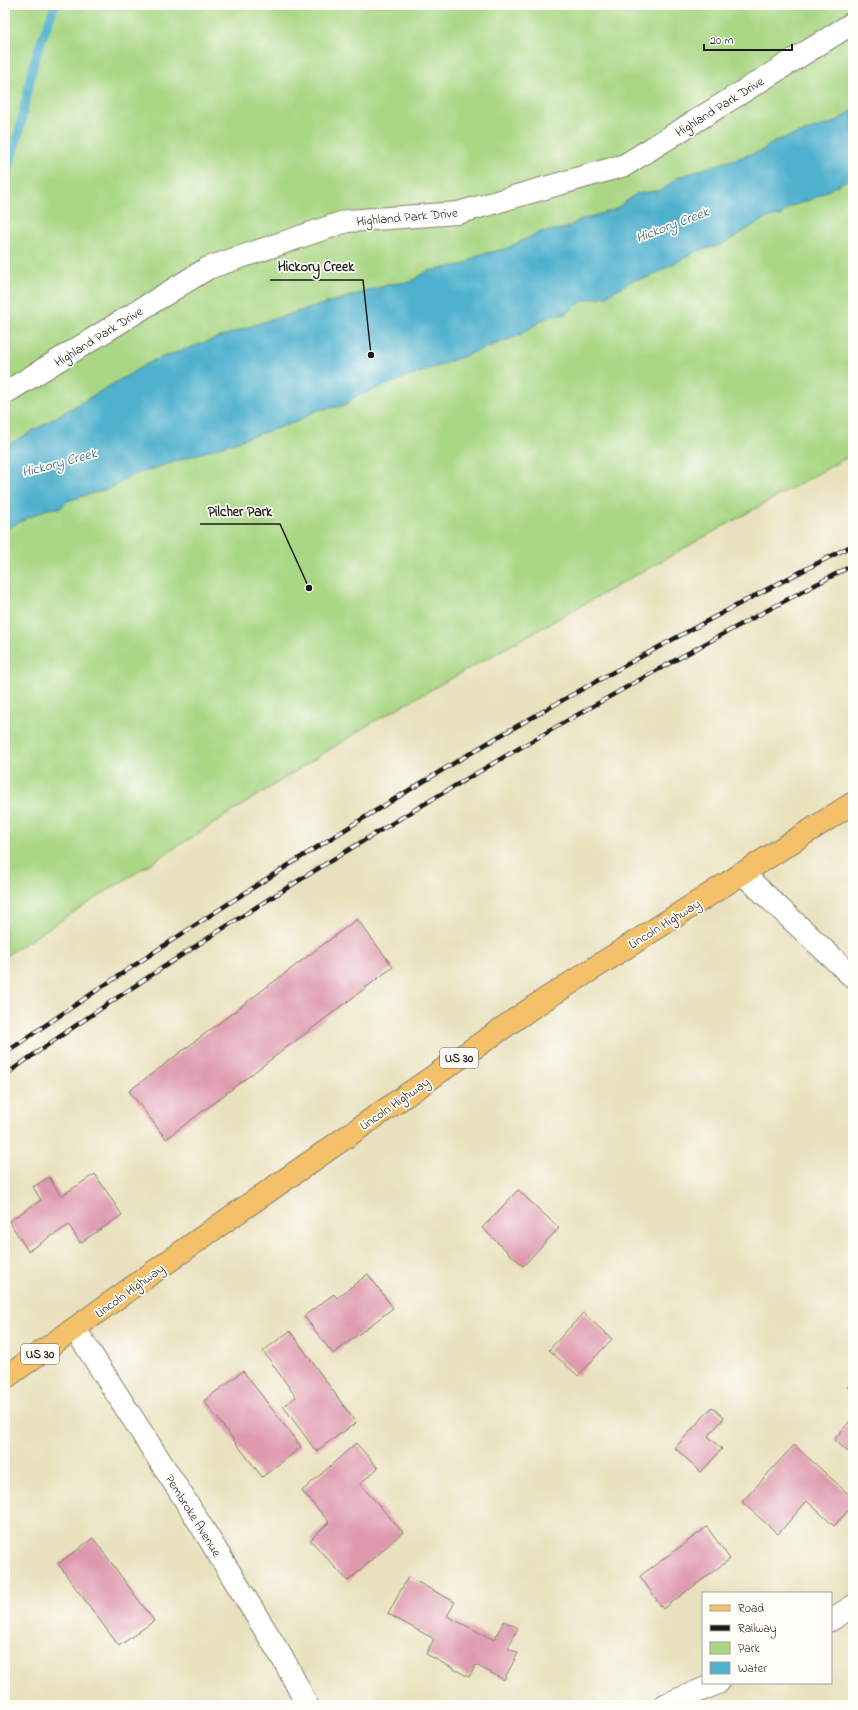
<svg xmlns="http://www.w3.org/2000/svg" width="858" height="1710" font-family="'Indie Flower',sans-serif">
<rect width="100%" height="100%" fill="#fdfcf7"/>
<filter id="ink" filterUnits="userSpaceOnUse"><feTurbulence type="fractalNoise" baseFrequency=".025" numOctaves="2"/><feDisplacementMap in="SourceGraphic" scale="8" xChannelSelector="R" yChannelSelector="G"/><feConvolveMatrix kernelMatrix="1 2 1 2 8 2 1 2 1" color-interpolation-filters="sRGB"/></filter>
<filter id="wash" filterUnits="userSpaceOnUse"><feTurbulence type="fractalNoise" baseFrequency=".012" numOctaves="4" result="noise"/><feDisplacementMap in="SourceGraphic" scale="16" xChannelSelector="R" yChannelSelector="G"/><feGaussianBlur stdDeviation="0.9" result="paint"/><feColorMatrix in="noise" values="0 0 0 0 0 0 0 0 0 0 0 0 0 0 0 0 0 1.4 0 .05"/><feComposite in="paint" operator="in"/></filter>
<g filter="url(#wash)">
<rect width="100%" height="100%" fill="#e9e1bd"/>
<polygon fill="#a9d784" stroke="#627a50" points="5,5 853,5 853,454 373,722 5,956"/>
<polygon fill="#4fb1ce" stroke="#366675" points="853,110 853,177 812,199 789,207 780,216 766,218 721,245 697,251 647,278 633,280 606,296 584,300 565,314 548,317 518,336 357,396 343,406 317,410 299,421 128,477 114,487 67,501 61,508 47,509 5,529 5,447 152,361 254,325 391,284 410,282 428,271 465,264 477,255 505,249 541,232 567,228 579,220 614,210 636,194 662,190 678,177 761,151 775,141 835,122"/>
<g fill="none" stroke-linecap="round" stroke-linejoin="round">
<polyline stroke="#4fb1ce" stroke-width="9" points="5,178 18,136 34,61 55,5"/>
</g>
<g id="blocks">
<g fill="#de99ae">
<polygon points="357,919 393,967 166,1139 129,1091"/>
<polygon points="95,1174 122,1215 80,1243 69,1225 28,1251 9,1221 41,1200 33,1187 49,1177 61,1196"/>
<polygon points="518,1190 559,1228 523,1266 482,1228"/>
<polygon points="368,1274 393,1308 333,1354 304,1316 334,1294 337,1298"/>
<polygon points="583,1313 612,1339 578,1376 549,1350"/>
<polygon points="290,1331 356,1423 316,1451 283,1406 296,1397 263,1351"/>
<polygon points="243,1371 301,1447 262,1477 204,1401"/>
<polygon points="853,1380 853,1392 847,1387"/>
<polygon points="712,1407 724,1418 708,1436 722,1449 701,1472 675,1448"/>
<polygon points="853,1417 853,1456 834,1440"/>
<polygon points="356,1443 378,1468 360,1484 403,1532 348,1581 310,1540 329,1522 302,1491"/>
<polygon points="794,1445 853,1498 853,1505 834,1526 807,1501 778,1534 742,1502"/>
<polygon points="707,1527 730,1559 663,1609 640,1576"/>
<polygon points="93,1538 154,1621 119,1646 58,1564"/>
<polygon points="408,1577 455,1602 447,1616 494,1640 504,1621 518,1628 508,1648 518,1653 504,1680 476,1665 469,1677 426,1654 434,1639 388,1614"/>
</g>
</g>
</g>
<g filter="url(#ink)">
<use href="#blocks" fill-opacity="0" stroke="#827e6c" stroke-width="1"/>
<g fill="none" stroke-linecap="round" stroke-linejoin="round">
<g stroke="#827e6c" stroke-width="24">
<g id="minor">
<polyline points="5,393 208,268 347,221 458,213 625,165 853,23"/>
<polyline points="742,873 853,977"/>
<polyline points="75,1329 189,1506 286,1664 307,1705"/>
<polyline points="831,1620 853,1606"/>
<polyline points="665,1705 718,1683"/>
</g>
</g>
<g stroke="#827e6c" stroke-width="24">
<polyline id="major" points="5,1378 211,1231 533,1007 853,803"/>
</g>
<use href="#minor" stroke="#fff" stroke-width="22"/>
<use href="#major" stroke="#f4c16a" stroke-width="22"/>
<g stroke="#1c1c1c" stroke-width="4.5">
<g id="rail">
<path d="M 5,1053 C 167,941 333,834 503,734 C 618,668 735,605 853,545"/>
<path d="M 5,1075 C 90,1014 178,957 266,901 C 457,781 653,669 853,565"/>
</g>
</g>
<use href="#rail" stroke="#fdfcf7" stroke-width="3" stroke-dasharray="9" stroke-linecap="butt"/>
</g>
</g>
<g text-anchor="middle" stroke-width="3.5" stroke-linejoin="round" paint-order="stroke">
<g fill="#fdfcf7" stroke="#605f5e" stroke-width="1">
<rect x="440" y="1048" width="38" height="20" rx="3"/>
<rect x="21" y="1344" width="38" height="20" rx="3"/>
</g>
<g font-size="12" font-weight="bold" fill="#1c1c1c">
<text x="459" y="1062">US 30</text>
<text x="40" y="1358">US 30</text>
</g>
<g font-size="13" fill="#1c1c1c" stroke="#fdfcf7">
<text transform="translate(719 106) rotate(-32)" y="5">Highland Park Drive</text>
<text transform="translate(407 216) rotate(-5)" y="5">Highland Park Drive</text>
<text transform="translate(98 336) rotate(-32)" y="5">Highland Park Drive</text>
<text transform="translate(664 923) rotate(-32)" y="5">Lincoln Highway</text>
<text transform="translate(394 1103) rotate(-35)" y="5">Lincoln Highway</text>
<text transform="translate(129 1290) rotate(-36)" y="5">Lincoln Highway</text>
<text transform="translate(194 1515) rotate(58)" y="5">Pembroke Avenue</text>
</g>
<g font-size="14" font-style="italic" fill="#335f6c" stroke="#fdfcf7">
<text transform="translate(672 224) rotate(-21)" y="5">Hickory Creek</text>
<text transform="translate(59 462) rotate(-15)" y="5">Hickory Creek</text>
</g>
</g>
<path fill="none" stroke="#1c1c1c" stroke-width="1.5" d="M371 355L363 280H270M309 588L280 524H200"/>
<g fill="#1c1c1c" stroke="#fdfcf7" stroke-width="1.5">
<circle cx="371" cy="355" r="4"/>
<circle cx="309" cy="588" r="4"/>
</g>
<g font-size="14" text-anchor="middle" font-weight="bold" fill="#1c1c1c" stroke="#fdfcf7" stroke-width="3.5" stroke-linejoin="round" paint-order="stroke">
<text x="316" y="271">Hickory Creek</text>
<text x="240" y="516">Pilcher Park</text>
</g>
<rect width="858" height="1710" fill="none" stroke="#fdfcf7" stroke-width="20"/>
<rect x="702" y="1592" width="130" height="92" fill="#fdfcf7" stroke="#a3a29f"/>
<rect x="710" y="1605" width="20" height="6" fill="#f4c16a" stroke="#a3a29f"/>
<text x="738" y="1612" font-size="12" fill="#1c1c1c">Road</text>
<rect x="710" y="1625" width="20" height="6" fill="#1c1c1c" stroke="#a3a29f"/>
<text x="738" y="1632" font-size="12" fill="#1c1c1c">Railway</text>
<rect x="710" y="1642" width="20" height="12" fill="#a9d784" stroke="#a3a29f"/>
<text x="738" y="1652" font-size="12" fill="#1c1c1c">Park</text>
<rect x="710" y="1662" width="20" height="12" fill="#4fb1ce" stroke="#a3a29f"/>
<text x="738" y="1672" font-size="12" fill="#1c1c1c">Water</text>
<path d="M704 44v6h88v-6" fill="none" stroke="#1c1c1c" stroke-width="2"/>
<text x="710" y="44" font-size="12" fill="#1c1c1c" stroke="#fdfcf7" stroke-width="3" paint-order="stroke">20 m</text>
</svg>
